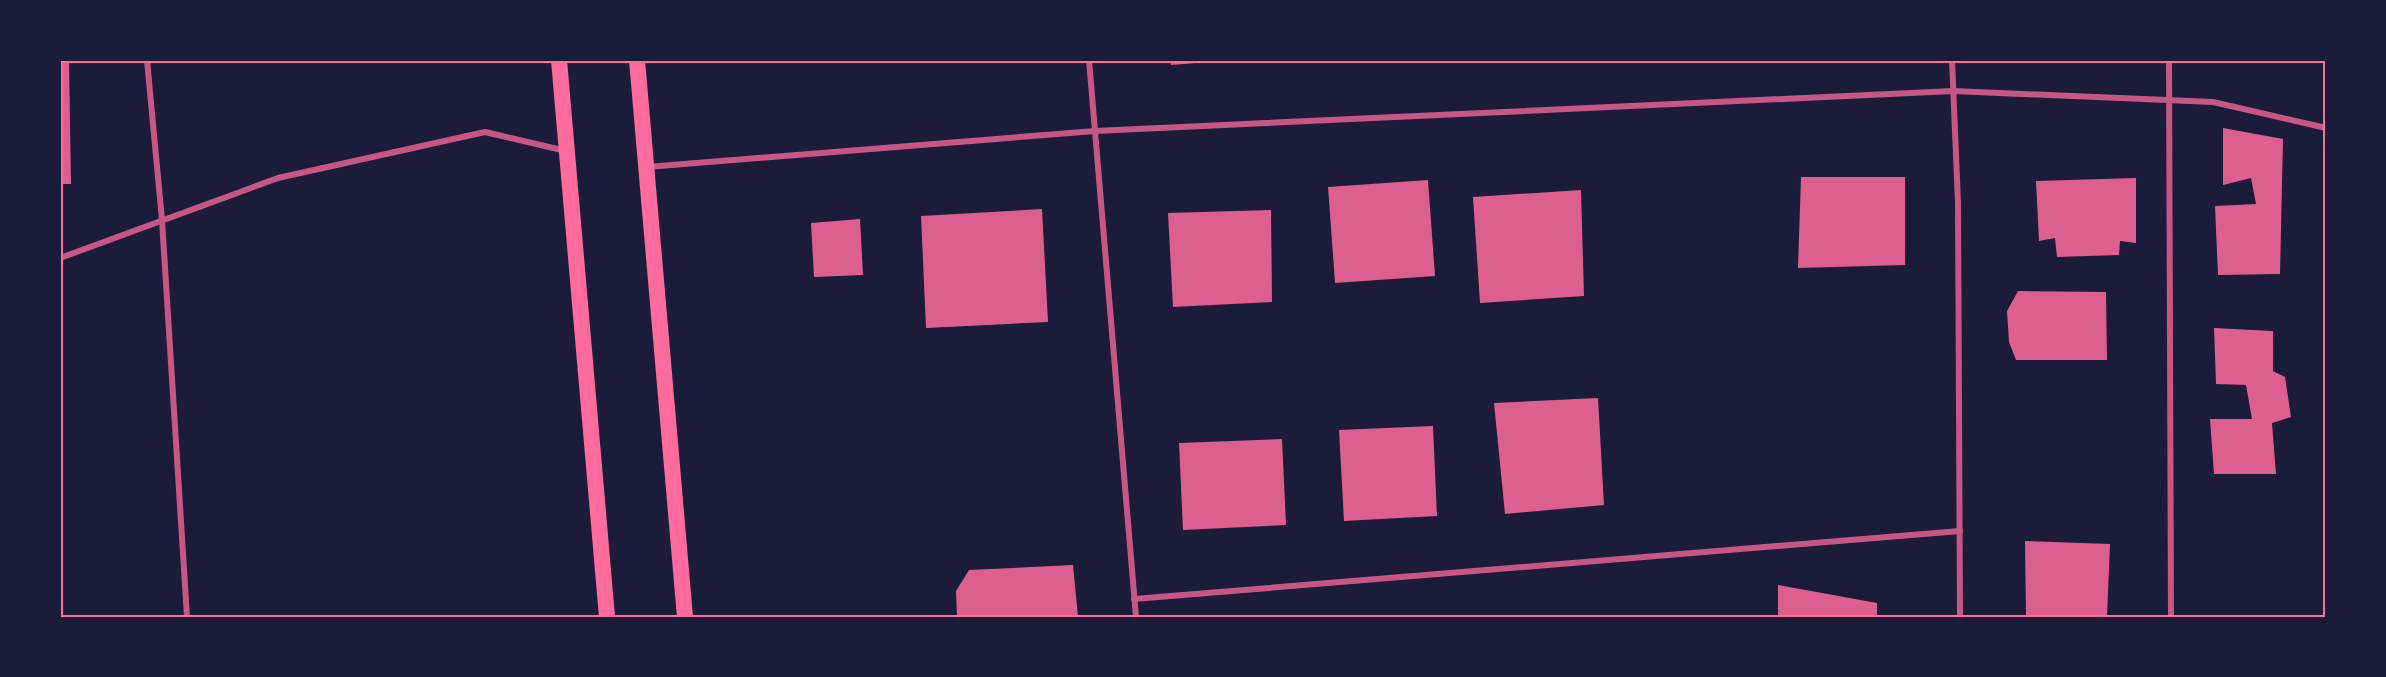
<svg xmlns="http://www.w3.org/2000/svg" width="2386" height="677" font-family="'Sofia Sans Condensed',sans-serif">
<rect width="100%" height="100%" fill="#1b1b3a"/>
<g fill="#dd5f8e">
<polygon points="60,60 69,60 71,184 60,184"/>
<polygon points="1170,60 1210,60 1210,62 1171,65"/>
<polygon points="2223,128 2283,139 2280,274 2218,275 2215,206 2256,204 2251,178 2223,185"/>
<polygon points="1801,177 1905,177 1905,265 1798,268"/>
<polygon points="2136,178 2136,243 2120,241 2119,255 2057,257 2055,238 2039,241 2036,181"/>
<polygon points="1428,180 1435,276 1335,283 1328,187"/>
<polygon points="1581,190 1584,296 1480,303 1473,197"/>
<polygon points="1042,209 1048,322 926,328 921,216"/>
<polygon points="1271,210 1272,302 1173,307 1168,213"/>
<polygon points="860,219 863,275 814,277 811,223"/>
<polygon points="2018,291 2106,292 2107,360 2016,360 2009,342 2007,311"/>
<polygon points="2214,328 2273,331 2273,371 2285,377 2291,417 2272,423 2276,474 2214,474 2210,419 2252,419 2246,385 2216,384"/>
<polygon points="1598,398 1604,505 1505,514 1494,403"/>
<polygon points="1433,426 1437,516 1344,521 1339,430"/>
<polygon points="1282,439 1286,525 1183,530 1179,443"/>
<polygon points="2025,541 2110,544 2107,617 2026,617"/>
<polygon points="1073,565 1078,617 957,617 956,591 969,570"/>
<polygon points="1778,585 1877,603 1877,617 1778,617"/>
</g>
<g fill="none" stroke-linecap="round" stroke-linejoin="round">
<g stroke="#c65784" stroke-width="6">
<polyline points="147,60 162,220 187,617"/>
<polyline points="1089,60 1136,617"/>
<polyline points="1952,60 1958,203 1960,617"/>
<polyline points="2169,60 2171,617"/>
<polyline points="647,167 1095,131 1953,91 2213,102 2326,128"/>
<polyline points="60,258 278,178 485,132 566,151"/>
<polyline points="1134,599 1960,531"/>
</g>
<g stroke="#ff6b9d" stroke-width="16">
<polyline points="559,60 607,617"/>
<polyline points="637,60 685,617"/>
</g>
</g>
<rect width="2386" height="677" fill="none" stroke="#1b1b3a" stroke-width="123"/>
<rect x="62" y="62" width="2262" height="554" fill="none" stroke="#ff6b9d" stroke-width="2"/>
</svg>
